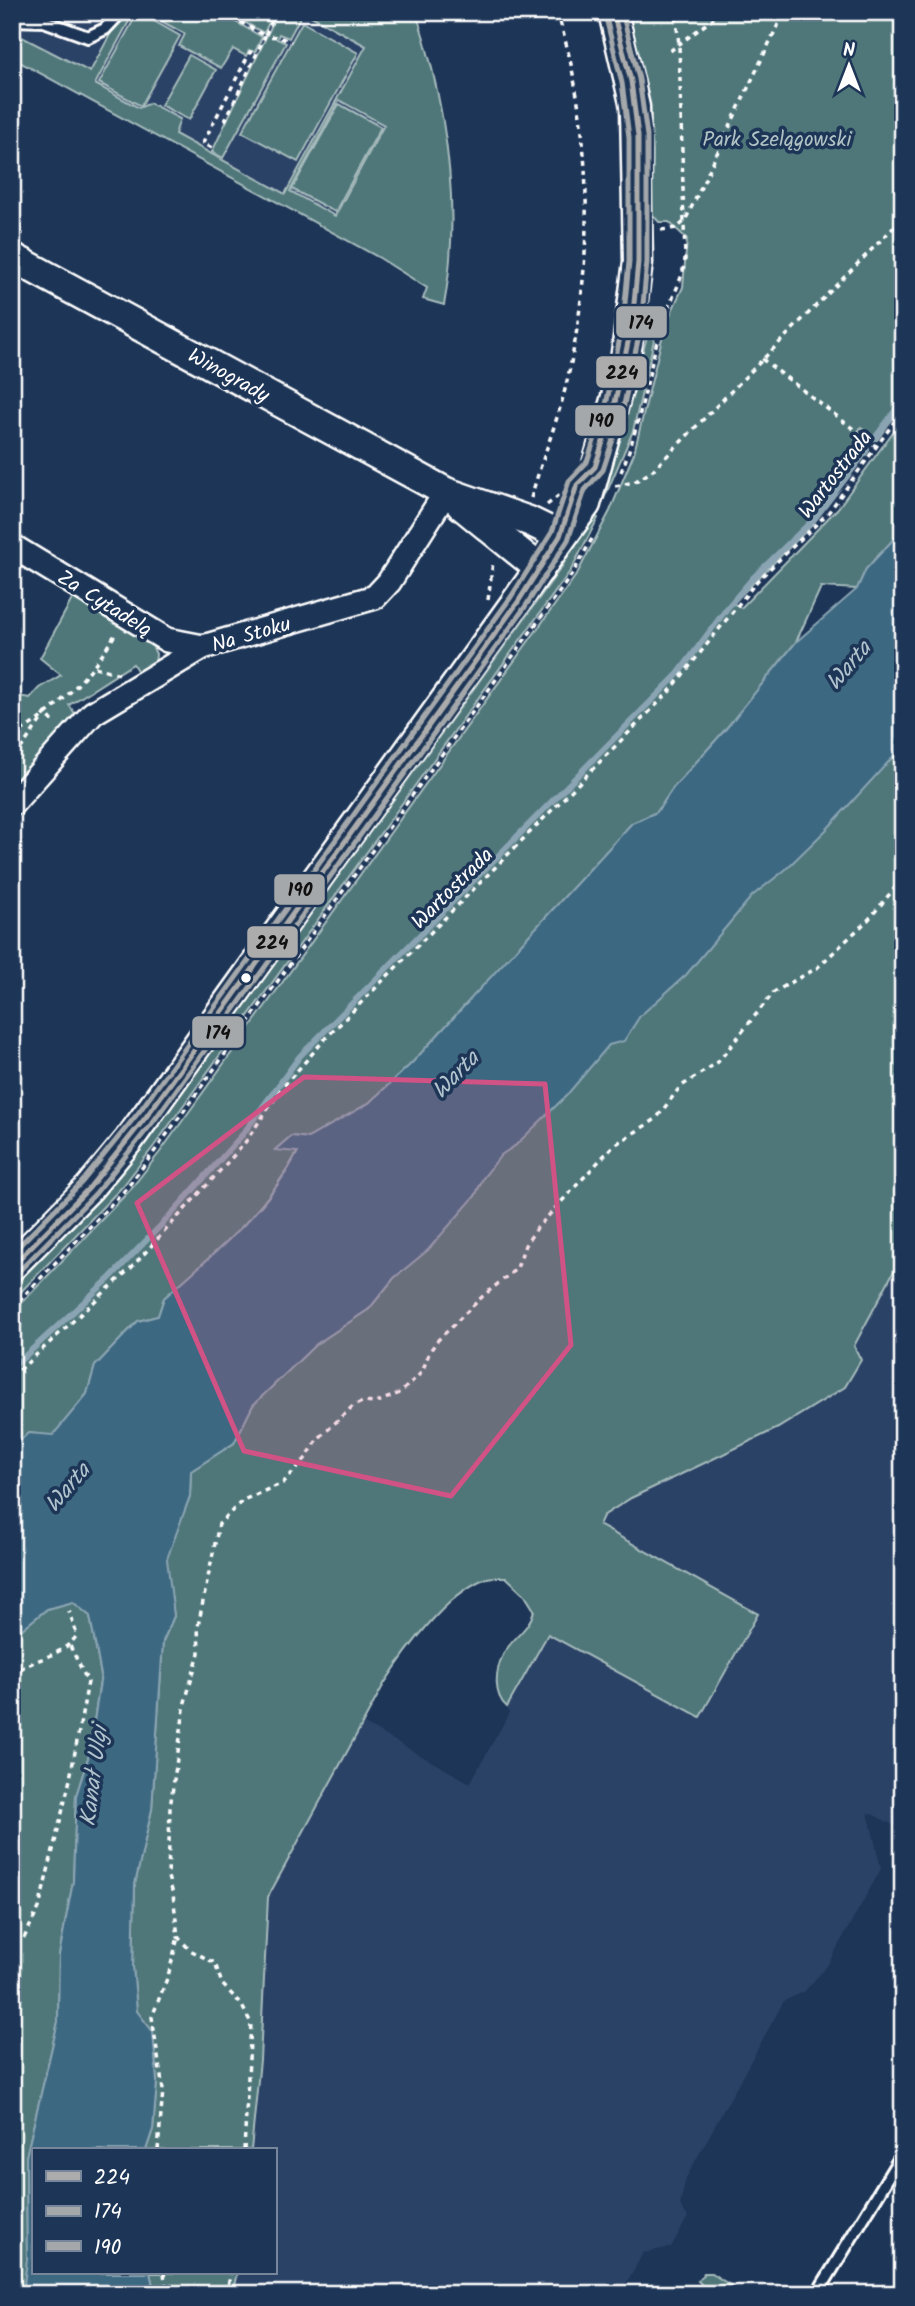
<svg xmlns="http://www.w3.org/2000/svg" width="915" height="2306" font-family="Kalam,sans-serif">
<rect width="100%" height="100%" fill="#1d3557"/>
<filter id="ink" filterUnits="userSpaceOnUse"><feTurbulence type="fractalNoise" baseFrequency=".0143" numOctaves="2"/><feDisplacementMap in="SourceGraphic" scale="14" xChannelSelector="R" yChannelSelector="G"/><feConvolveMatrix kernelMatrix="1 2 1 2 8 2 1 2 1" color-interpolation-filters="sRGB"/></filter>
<g filter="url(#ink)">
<g fill="#2c4266">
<polygon points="12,12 391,12 401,74 351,229 174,134 180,119 133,111 12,58"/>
<polygon points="903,1254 903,1830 868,1812 881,1869 827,1966 804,1992 784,2001 686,2178 680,2205 688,2217 671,2247 643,2253 620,2294 232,2294 237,2273 275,2273 275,2150 251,2150 260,2060 268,1897 361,1722 470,1783 506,1719 509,1713 507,1707 548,1634 700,1717 758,1614 599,1525 603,1516 631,1498 778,1428 845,1387 854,1346"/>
</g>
<g fill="#4f777a" stroke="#a7bbbc" stroke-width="2" fill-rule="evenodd">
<path d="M 128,12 L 134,12 L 95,84 L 139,108 L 150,103 L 180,119 L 175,134 L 285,194 L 366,46 L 304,12 L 416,12 C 446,106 462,207 444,305 L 423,299 L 427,288 L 378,257 L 12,58 L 12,32 L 90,72 L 114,27 ZM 339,100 L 384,125 L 335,216 L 290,191 Z"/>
<polygon points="138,12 180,36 141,106 99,83"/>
<polygon points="145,12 218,12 262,37 255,52 249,50 246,56 233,49 221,68 179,46 185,34"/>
<polygon points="226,12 274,12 264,33"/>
<polygon points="278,12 303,12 289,38 279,34 277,39 286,43 223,158 212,152"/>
<path d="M 627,12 L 903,12 L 903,404 L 877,440 L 874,440 L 861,427 L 854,438 L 868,452 L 811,526 L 733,603 L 741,608 L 838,508 L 903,418 L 903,529 L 866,569 L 857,589 L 821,587 L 796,642 L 725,730 L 673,788 L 657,812 L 632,823 L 412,1063 L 369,1103 L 308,1138 L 291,1136 L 276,1149 L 298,1151 C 266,1212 215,1253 164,1298 L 158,1316 L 138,1321 L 95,1366 L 87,1394 L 53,1436 L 28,1433 L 12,1449 L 12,1313 L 129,1191 L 160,1152 L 577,574 L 610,511 L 634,453 L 665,326 L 683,287 L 687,239 L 669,222 L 659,222 L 652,214 L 653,151 L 648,96 Z"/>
<polygon points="302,22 358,53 298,162 242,132"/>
<polygon points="189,55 216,70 189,120 161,105"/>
<polygon points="339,104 381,127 335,212 292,189"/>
<polygon points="651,321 658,323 633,431 604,499 598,496 620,439"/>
<polygon points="590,513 598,518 571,570 154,1146 123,1186 12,1301 12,1287 104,1194 146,1142 563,565"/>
<polygon points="76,592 151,643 156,654 155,665 141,677 133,664 69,705 78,718 12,795 12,695 30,698 39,688 61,675 40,658"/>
<path d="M 903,737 L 903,1254 L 854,1346 L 861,1360 L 845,1387 L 778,1428 L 631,1498 L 603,1516 L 599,1525 L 758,1614 L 700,1717 L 548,1634 L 507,1707 C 493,1695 495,1671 503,1655 C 511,1638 530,1630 534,1610 L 524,1594 L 506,1577 C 499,1577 490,1576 484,1579 C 446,1595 406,1650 384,1684 L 268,1897 L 260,2060 L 251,2150 L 146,2150 L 153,2129 L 157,2082 L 153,2032 L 137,2012 L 133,1967 L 135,1884 L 152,1809 L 163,1641 L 174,1616 L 166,1559 L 190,1496 L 191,1471 L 234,1443 L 253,1405 L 315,1345 L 369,1309 L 394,1278 L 475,1196 L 483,1178 L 501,1154 L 516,1145 L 522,1132 Z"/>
<polygon points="73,1602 90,1616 101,1675 89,1755 76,1796 73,1882 59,1955 58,2022 26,2157 27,2260 23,2294 12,2294 12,1956 17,1940 12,1931 12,1637 47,1609"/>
<polygon points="150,2273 237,2273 232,2294 155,2294"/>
<polygon points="704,2273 711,2273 744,2294 711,2294 698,2281"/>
</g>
<path fill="#3c6881" stroke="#8aa4b3" stroke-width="2" d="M 903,529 L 903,746 L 827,829 L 785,870 L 752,896 L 686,975 L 640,1016 L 624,1041 L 609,1045 L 566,1096 L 516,1145 L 501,1155 L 483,1178 L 475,1196 L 428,1250 L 394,1278 L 369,1309 L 315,1345 L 253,1405 L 234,1443 L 191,1471 L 190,1496 L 167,1559 L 174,1616 L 163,1641 L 152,1809 L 135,1884 L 133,1967 L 137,2011 L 153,2032 L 157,2082 L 153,2129 L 146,2150 L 33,2150 L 33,2273 L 150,2273 L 155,2294 L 23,2294 L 27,2260 L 26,2157 L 58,2022 L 59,1955 L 73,1882 L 76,1796 L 89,1755 L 101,1675 L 90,1616 L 73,1602 L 47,1609 L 12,1637 L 12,1449 L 28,1433 L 53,1435 L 87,1394 L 95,1366 L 138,1321 L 158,1316 L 164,1298 C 214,1253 266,1213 298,1152 L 275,1150 L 291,1136 L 308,1138 L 369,1103 L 412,1063 L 632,823 L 657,812 L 673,788 L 725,730 L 796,642 L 857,589 L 866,569 Z"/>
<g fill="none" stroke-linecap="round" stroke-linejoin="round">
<g stroke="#8aa4b3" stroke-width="6">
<polyline points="875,438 903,400"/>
<polyline points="12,1368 109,1279 168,1218 243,1134 300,1056 678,674 728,607 753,578 815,518 867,450"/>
</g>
<g stroke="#fff" stroke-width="16">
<g id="service">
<polyline points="12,20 44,21 88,37 105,29 121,12"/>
<polyline points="817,2294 903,2153"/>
</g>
</g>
<g stroke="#fff" stroke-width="28">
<g id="minor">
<polyline points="12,546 167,640 203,647"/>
<polyline points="12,804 93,713 203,647 375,597 389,582 446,492"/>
</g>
</g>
<g stroke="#fff" stroke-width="33">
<g id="tertiary">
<polyline points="12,257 446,492 529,521 560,536"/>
<polyline points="461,505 540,569"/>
<polyline points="12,1266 89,1188 129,1140 586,504 624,368 638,262 635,107 613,12"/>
</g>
</g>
<g stroke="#fff" stroke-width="3.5" stroke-dasharray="5 5" stroke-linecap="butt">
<polyline points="223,12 265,36 276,12"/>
<polyline points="670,51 722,12"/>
<polyline points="225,121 265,36 279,37 291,42"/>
<polyline points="212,148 203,143 250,52 256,54"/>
<polyline points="12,229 23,235"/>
<polyline points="661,230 677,228 685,221 784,12"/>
<polyline points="762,359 877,447"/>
<path d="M 621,472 C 640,426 647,378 660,330 C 667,305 682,285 685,259 L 679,44 L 675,12"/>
<polyline points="615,486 634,482 651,472 903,218"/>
<path d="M 531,498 C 542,458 558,421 567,381 C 594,263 594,128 557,12"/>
<polyline points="547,505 562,493 566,495"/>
<polyline points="488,600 493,562"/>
<polyline points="95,667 120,674"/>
<path d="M 12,736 C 56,713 91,674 116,633"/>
<polyline points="12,755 22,747 46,713 55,724"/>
<polyline points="12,1308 126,1189 157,1148 573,573 593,537"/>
<polyline points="12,1377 132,1267 217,1174 244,1144 282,1088 325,1039 670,691 757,581 828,513 903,410"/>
<path d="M 12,1675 C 32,1658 63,1657 77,1635 L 69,1611"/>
<polyline points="24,1938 39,1908 69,1784 88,1682 70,1646"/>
<polyline points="158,2150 163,2090 152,2017 168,1976 178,1937"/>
<polyline points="244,2150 251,2023 241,2004 222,1984 215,1963 190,1950 178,1937 173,1894 168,1877 170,1808 185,1702 199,1653 198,1626 219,1524 243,1500 283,1483 307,1457 317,1440 353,1406 362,1402 375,1403 400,1393 422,1372 430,1351 438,1340 483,1296 517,1268 525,1245 537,1228 613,1146 656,1119 680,1087 718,1062 774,992 817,968 869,919 903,878"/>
<polyline points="164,2273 167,2294"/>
<polyline points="226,2294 231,2273"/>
</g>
<use href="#service" stroke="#1d3557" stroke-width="10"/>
<use href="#minor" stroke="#1d3557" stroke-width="23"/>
<use href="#tertiary" stroke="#1d3557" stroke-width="28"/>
<g stroke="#1d3557" stroke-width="10">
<polyline id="bus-1" points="12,1266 89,1188 146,1117 518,602 560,536 577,485 595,467 614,407 632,324 638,262 638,136 631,81 613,12"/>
</g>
<g stroke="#1d3557" stroke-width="10">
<polyline id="bus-2" points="18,1272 95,1194 153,1122 525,607 568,540 585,490 603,470 623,409 641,326 647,262 647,136 639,79 622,12"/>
</g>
<g stroke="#1d3557" stroke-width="10">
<polyline id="bus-3" points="12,1253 82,1182 139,1112 511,597 552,532 569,481 587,462 606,405 623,323 629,262 629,137 622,83 605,14"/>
</g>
<use href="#bus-1" stroke="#acacac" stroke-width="5"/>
<use href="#bus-2" stroke="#a4a8ab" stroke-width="5"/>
<use href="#bus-3" stroke="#a4a8ab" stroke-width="5"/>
</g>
</g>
<path fill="#d15284" fill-opacity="0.2" stroke="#d15284" stroke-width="5" stroke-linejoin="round" d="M 304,1077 L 545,1084 L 571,1345 L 451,1496 L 244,1451 L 137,1203 Z"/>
<circle fill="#fff" stroke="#1d3557" stroke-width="2.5" cx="246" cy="978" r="6"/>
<g text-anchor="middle" stroke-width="7" stroke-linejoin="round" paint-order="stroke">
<g font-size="21" fill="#b0c2c3" stroke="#1d3557">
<text x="777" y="146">Park Szelągowski</text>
</g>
<g font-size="21" fill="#fff" stroke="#1d3557">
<text transform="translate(229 375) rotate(29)" y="7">Winogrady</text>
<text transform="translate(835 474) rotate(-52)" y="7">Wartostrada</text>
<text transform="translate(105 603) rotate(32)" y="7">Za Cytadelą</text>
<text transform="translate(251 634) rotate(-16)" y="7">Na Stoku</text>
<text transform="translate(452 888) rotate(-45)" y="7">Wartostrada</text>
</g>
<g font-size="23" font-style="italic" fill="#b1c3cd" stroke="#1d3557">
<text transform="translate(848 665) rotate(-50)" y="8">Warta</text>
<text transform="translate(455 1074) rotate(-46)" y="8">Warta</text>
<text transform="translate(67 1487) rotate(-50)" y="8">Warta</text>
<text transform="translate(93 1776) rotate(-83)" y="8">Kanał Ulgi</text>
</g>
</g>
<g stroke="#1d3557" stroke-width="2.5">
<rect x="615" y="305" width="53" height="34" rx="7" fill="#a4a8ab"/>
<rect x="595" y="355" width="53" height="34" rx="7" fill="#acacac"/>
<rect x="574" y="404" width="53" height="33" rx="7" fill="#a4a8ab"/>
<rect x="273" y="873" width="53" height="33" rx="7" fill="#a4a8ab"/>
<rect x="246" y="925" width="53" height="34" rx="7" fill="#acacac"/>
<rect x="191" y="1015" width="54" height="34" rx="7" fill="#a4a8ab"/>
</g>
<g font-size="19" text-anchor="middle" font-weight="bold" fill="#111">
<text x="641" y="329">174</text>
<text x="622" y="379">224</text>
<text x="601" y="427">190</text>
<text x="300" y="896">190</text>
<text x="272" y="949">224</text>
<text x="218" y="1039">174</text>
</g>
<rect width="915" height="2306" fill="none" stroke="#1d3557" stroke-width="42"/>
<rect x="21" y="21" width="873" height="2264" fill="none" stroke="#fff" stroke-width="2.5" filter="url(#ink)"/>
<rect x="32" y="2148" width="245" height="126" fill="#1d3557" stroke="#77869a" stroke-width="2"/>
<rect x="46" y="2171" width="35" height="10" fill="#acacac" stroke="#77869a" stroke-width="2"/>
<text x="94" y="2184" font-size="21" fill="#ffffff">224</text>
<rect x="46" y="2206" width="35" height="10" fill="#a4a8ab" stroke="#77869a" stroke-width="2"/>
<text x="94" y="2218" font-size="21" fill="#ffffff">174</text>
<rect x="46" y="2241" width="35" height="10" fill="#a4a8ab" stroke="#77869a" stroke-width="2"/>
<text x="94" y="2254" font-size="21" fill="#ffffff">190</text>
<g transform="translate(849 66)" stroke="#1d3557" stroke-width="5" paint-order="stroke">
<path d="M0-5L12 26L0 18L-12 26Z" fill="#ffffff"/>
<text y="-10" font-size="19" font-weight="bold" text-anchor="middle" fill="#ffffff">N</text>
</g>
</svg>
